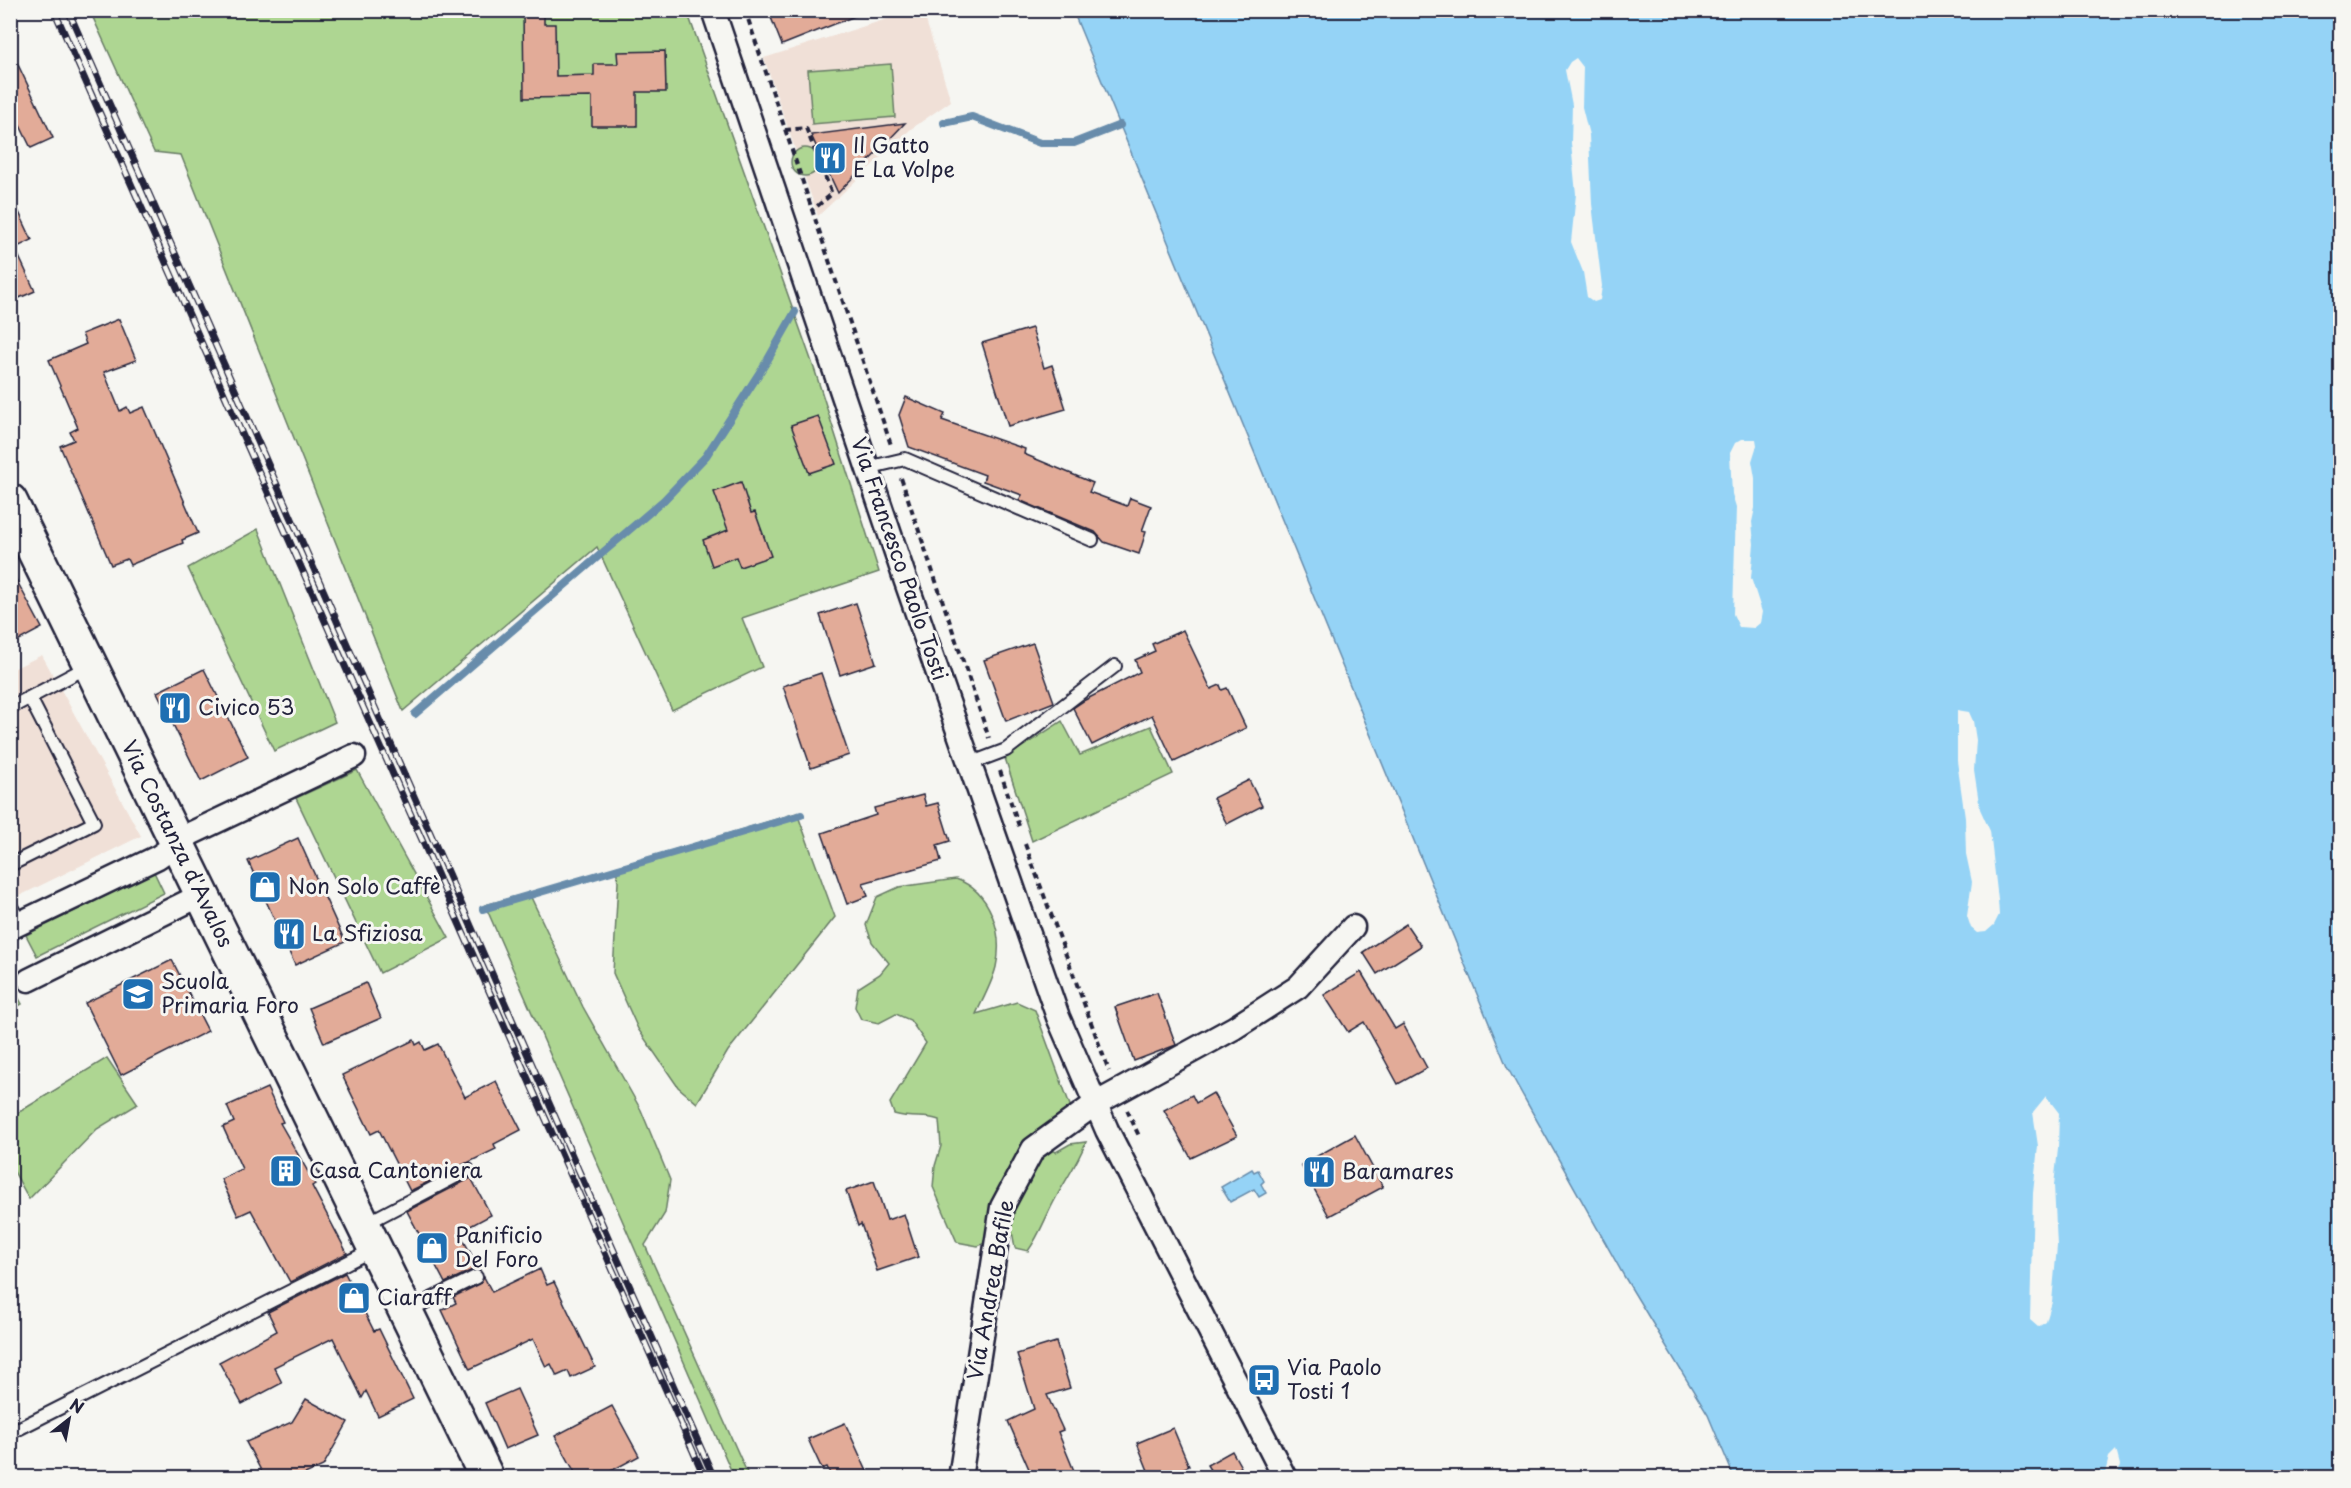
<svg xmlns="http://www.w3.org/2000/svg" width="2351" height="1488" font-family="'Playpen Sans',sans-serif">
<rect width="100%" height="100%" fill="#f6f6f2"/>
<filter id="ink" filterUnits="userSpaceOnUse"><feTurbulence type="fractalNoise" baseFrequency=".0167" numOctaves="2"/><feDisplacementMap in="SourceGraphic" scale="12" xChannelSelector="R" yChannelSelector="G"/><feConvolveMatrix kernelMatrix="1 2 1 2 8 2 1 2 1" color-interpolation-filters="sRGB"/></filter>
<g filter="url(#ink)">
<g fill="#f0e0d7">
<polygon points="912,11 923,11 951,101 911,129 818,216 764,58"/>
<polygon points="42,655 141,836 11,900 11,670"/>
</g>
<g fill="#aed692" stroke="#687c66" stroke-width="1.5">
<polygon points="90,11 687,11 815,371 879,572 742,618 762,667 672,710 597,547 403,711 181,155 154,152"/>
<polygon points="891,64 895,117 812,124 808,70"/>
<circle cx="805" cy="162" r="14"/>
<polygon points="258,529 335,722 274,751 188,568"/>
<polygon points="1062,721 1080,755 1151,726 1173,774 1032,841 1005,758"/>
<polygon points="357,770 449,938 380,973 296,798"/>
<polygon points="797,813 835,917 728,1051 697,1103 678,1087 638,1029 613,973 618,882 616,867"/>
<polygon points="154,872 164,893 37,956 26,935"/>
<path d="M 956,879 C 990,891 1004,932 996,967 C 992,983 983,999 976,1014 L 1017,1002 L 1035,1010 L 1071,1108 L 1034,1137 L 1056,1152 L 1070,1144 L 1086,1142 C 1078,1162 1067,1178 1057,1196 C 1046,1215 1041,1233 1028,1251 L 1015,1248 L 1012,1231 L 978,1246 L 957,1242 L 933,1187 L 935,1166 L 941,1146 L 939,1120 C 923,1114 914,1120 894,1114 L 890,1103 L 926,1043 L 910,1020 L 896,1014 L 879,1023 L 861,1019 L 855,1007 L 858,988 L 880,974 L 889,963 L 872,942 L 866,925 L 877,897 L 899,887 Z"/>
<polygon points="529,893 583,1007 641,1110 670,1180 665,1213 645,1245 749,1477 734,1477 485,905"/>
<polygon points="10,983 22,1004 11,1010 10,1010"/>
<polygon points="107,1058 138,1104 97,1129 29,1199 11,1166 11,1117"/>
</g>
<g fill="#95d3f6" stroke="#678cab" stroke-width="1.5">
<polygon points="1073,11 2340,11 2340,1477 1734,1477 1708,1415 1624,1276 1507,1067"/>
<polygon points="1252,1169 1254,1172 1258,1170 1264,1181 1261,1184 1266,1193 1259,1197 1254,1189 1230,1202 1221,1187"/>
</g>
<g fill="#f6f6f2">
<polygon points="1576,58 1583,67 1582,107 1589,135 1592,204 1602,286 1600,300 1594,302 1587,297 1583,272 1571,242 1576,194 1571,143 1572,105 1565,70 1570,62"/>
<polygon points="1742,439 1756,439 1757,445 1752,461 1755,478 1755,508 1752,522 1754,544 1751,578 1762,612 1760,623 1754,628 1739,627 1733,614 1736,507 1732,494 1730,453 1735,443"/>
<polygon points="1957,710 1969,712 1973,721 1976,740 1974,770 1980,809 1990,831 1998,900 1999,915 1994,925 1986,932 1977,933 1971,928 1967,916 1972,882 1966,854 1965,818 1957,761"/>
<polygon points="2046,1096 2059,1113 2058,1149 2054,1185 2057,1246 2052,1302 2046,1322 2038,1327 2030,1320 2033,1193 2038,1146 2033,1112"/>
<polygon points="2116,1450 2120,1465 2118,1477 2104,1477 2109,1457"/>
</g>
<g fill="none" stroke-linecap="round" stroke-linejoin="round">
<g stroke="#678cab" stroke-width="8">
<polyline points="944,123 972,117 1040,143 1074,143 1120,125"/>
<polyline points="415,714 664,500 706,456 767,361 795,312"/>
<polyline points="483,909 801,815"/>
</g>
</g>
<g fill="#e2ab98" stroke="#22223b" stroke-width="1.5">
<polygon points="523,10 544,10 544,24 555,24 556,76 594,75 594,64 618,64 617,52 665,51 666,92 637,92 637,126 592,126 592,97 524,98"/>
<polygon points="768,10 865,10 865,12 782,45"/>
<polygon points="10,48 53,138 31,148 10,105"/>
<polygon points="905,123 838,193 811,135"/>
<polygon points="10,193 32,240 15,248 35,291 10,302"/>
<polygon points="119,319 136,360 104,372 120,411 127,407 130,413 144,407 198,533 182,540 183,543 130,565 127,559 111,565 60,446 74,440 70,432 78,428 49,360 86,344 82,334"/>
<polygon points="1032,328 1044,368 1052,365 1066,409 1008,426 982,343"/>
<polygon points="906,397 945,414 942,420 1025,449 1024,454 1093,483 1089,492 1127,506 1130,498 1151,506 1142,531 1146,532 1139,554 1104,542 1095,532 1019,500 1022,495 983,481 985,475 909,447 899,415"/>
<polygon points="818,416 836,464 809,473 791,425"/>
<polygon points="741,482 751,513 755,512 771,556 740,567 736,557 712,566 703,540 728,530 714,492"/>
<polygon points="10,568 42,628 10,645"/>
<polygon points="856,603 876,663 840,675 820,615"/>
<polygon points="1183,630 1211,689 1220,685 1222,690 1227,688 1246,728 1174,762 1152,715 1092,745 1073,708 1085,700 1140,672 1135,660 1155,651 1152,644"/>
<polygon points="1033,643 1054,702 1006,721 984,660"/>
<polygon points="204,669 248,757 201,781 157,692"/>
<polygon points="821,673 849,755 811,768 783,686"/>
<polygon points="1249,780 1262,806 1227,824 1213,798"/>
<polygon points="923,795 926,806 938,803 950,841 937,845 941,861 863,883 868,896 847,904 822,833 876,815 874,808"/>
<polygon points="298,838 345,942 295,965 248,861"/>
<polygon points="1406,924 1421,946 1377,974 1363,952"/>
<polygon points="172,960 208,1031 121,1075 85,1003"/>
<polygon points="1361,972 1395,1029 1403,1024 1427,1068 1398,1084 1364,1022 1348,1032 1324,995"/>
<polygon points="366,983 381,1018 324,1043 309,1008"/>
<polygon points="1157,993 1176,1045 1134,1061 1115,1007"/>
<polygon points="414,1040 416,1045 421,1042 425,1050 438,1044 465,1097 496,1081 521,1130 494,1144 496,1149 410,1191 379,1130 371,1134 342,1075"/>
<polygon points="267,1088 283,1122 280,1123 315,1184 312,1186 347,1253 290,1282 251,1210 238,1216 221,1179 242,1169 223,1127 234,1122 227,1106"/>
<polygon points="1213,1093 1237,1136 1191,1158 1164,1110 1192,1095 1196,1103"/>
<polygon points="1355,1135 1383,1187 1329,1216 1301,1165"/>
<polygon points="471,1178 491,1215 459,1232 480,1270 472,1270 445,1283 407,1211"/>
<polygon points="874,1181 887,1220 904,1214 918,1257 877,1271 861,1224 858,1226 846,1191"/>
<polygon points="540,1269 547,1285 554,1282 595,1367 571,1378 568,1371 557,1376 551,1364 546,1367 533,1339 470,1369 442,1310 456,1303 453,1297 480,1284 484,1277 492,1292"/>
<polygon points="345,1273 374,1331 379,1329 413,1399 378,1416 366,1391 362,1398 333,1338 274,1367 282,1383 242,1404 219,1362 277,1331 268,1312"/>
<polygon points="1056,1342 1070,1388 1047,1395 1063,1430 1058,1432 1077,1478 1033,1478 1008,1421 1034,1409 1017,1354"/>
<polygon points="517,1389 538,1435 505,1449 485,1403"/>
<polygon points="306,1399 348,1422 323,1466 296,1478 265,1478 246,1442 292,1422"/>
<polygon points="612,1406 639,1456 598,1478 578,1478 555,1436"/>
<polygon points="845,1423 870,1478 832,1478 827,1467 822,1469 808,1439"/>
<polygon points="1173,1428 1189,1466 1162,1478 1151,1478 1137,1443"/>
<polygon points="1232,1451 1241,1467 1223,1478 1215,1478 1207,1465"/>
</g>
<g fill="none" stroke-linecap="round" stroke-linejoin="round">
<g stroke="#22223b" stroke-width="16">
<g id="service">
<polyline points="867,468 905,459 1092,540"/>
<polyline points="10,708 89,666"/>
<polyline points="969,764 1006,750 1115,666"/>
<polyline points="10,865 94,823 30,698"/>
<polyline points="10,905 20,922"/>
<polyline points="365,1224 468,1170"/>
<polyline points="407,1311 476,1277"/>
<polyline points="10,1433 374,1249"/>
</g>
</g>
<g stroke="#22223b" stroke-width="27">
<g id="minor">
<polyline points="713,10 904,576 1058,1017 1107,1130 1285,1478"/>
<polyline points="10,928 158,857 192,833 354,756"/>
<polyline points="29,980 201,895"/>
<polyline points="960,1478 1002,1207 1033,1149 1095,1104 1234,1028 1298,987 1353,927"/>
</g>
</g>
<g stroke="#22223b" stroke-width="38">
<polyline id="secondary" points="10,501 487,1478"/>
</g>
<g stroke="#22223b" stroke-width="4" stroke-dasharray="6 4.5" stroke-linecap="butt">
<polyline points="745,10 891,445"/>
<polyline points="785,130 806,128 832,194 811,211"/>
<polyline points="901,478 989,738"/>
<polyline points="1000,771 1019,826"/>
<polyline points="1025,844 1109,1071"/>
<polyline points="1127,1110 1139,1136"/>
</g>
<use href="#service" stroke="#f6f6f2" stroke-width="12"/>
<use href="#minor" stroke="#f6f6f2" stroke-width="22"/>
<use href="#secondary" stroke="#f6f6f2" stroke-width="33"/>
<g stroke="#22223b" stroke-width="7">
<g id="rail">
<polyline points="54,10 705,1478"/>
<polyline points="68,10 714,1478"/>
</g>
</g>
<use href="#rail" stroke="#f6f6f2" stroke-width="4.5" stroke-dasharray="14" stroke-linecap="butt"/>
</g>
</g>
<defs>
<g id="restaurant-square" transform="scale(1.725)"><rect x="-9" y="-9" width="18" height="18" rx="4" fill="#1f6fb2" stroke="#f6f6f2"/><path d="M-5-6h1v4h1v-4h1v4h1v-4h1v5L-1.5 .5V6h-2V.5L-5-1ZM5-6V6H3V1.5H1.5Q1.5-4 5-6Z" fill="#fff"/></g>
<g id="shop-square" transform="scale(1.725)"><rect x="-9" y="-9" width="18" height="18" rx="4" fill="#1f6fb2" stroke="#f6f6f2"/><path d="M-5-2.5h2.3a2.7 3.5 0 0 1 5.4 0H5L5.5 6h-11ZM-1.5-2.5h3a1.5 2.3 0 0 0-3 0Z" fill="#fff"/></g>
<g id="school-square" transform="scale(1.725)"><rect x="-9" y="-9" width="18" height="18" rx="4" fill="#1f6fb2" stroke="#f6f6f2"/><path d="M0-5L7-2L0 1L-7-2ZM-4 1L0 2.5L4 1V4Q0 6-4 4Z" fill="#fff"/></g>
<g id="building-square" transform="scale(1.725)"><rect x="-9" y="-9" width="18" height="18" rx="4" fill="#1f6fb2" stroke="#f6f6f2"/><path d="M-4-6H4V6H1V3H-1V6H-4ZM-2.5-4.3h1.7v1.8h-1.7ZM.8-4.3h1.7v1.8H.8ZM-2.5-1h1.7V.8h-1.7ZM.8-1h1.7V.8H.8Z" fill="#fff"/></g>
<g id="bus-square" transform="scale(1.725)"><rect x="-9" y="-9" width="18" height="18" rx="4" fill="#1f6fb2" stroke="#f6f6f2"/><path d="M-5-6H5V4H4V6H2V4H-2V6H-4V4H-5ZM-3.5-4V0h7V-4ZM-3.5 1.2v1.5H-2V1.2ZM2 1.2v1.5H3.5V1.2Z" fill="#fff"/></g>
</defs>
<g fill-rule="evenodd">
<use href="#restaurant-square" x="830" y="158"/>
<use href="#restaurant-square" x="175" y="708"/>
<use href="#shop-square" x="265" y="887"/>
<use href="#restaurant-square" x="289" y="934"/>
<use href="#school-square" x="138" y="994"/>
<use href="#building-square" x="286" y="1171"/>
<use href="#restaurant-square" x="1319" y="1172"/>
<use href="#shop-square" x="432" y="1248"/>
<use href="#shop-square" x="354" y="1298"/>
<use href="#bus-square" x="1264" y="1380"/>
</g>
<g text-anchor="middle" stroke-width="6" stroke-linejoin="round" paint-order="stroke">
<g font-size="21" fill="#22223b" stroke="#f6f6f2" text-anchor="start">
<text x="853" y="153">Il Gatto<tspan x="853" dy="24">E La Volpe</tspan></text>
<text x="198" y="715">Civico 53</text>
<text x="288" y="894">Non Solo Caffè</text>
<text x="312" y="941">La Sfiziosa</text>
<text x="161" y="989">Scuola<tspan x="161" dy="24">Primaria Foro</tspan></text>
<text x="309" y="1178">Casa Cantoniera</text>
<text x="1342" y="1179">Baramares</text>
<text x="455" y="1243">Panificio<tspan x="455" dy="24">Del Foro</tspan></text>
<text x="377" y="1305">Ciaraff</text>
<text x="1287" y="1375">Via Paolo<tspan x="1287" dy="24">Tosti 1</tspan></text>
</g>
<g font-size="21" fill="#22223b" stroke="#f6f6f2">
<text transform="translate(899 559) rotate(71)" y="7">Via Francesco Paolo Tosti</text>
<text transform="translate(177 844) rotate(64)" y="7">Via Costanza d'Avalos</text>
<text transform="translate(991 1290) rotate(-80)" y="7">Via Andrea Bafile</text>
</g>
</g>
<rect width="2351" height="1488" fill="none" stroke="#f6f6f2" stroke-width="36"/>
<rect x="18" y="18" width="2315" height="1452" fill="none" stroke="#22223b" stroke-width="2" filter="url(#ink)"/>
<g transform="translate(69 1419) rotate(31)" stroke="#f6f6f2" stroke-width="4.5" paint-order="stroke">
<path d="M0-4.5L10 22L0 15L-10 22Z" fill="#22223b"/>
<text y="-9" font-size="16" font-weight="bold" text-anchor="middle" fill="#22223b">N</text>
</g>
</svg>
